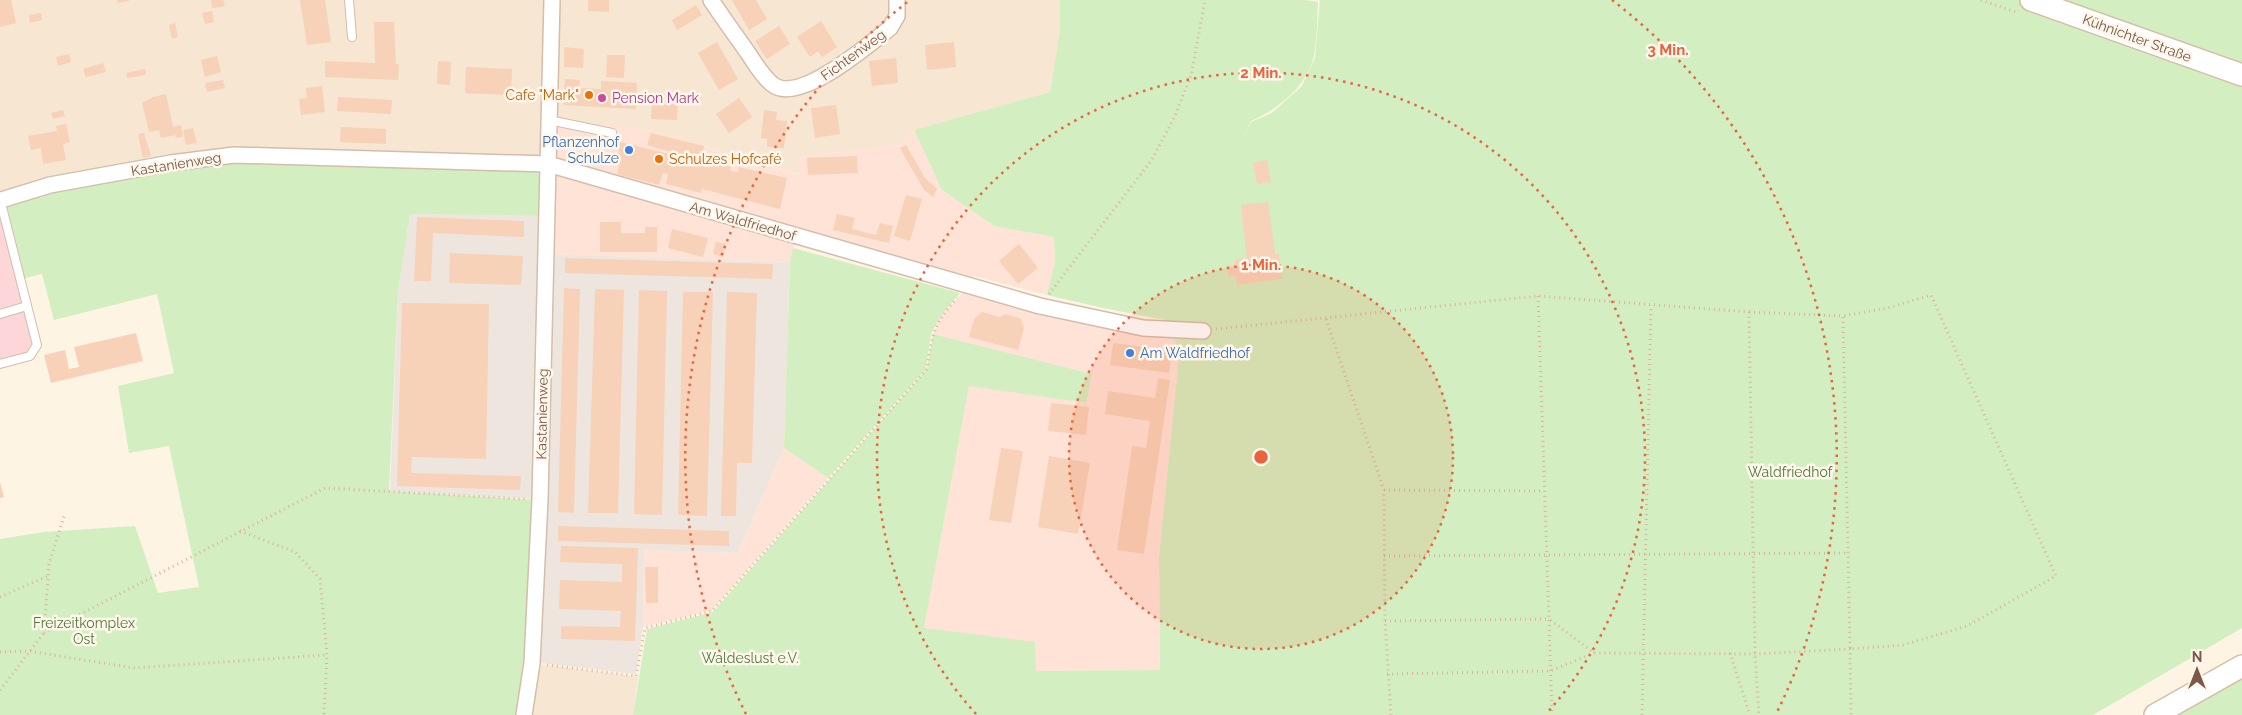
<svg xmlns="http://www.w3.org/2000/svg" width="2242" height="715" font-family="Raleway,sans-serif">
<rect width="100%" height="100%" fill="#fef4e3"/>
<g fill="#f7e6d1">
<polygon points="0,0 1060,0 1060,30 1050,92 914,130 898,145 799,157 799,174 649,130 549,164 0,198"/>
<polygon points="532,663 638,677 633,715 524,715"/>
</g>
<g fill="#ffe3d7">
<polygon points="550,118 649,130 798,174 798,157 897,145 914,130 942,190 994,226 1054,237 1055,261 1047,295 974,276 969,285 796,239 790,262 547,254"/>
<polygon points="968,287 1167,330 1181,348 1159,557 1160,670 1036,671 924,628 969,385 1085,403 1092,375 933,334 940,317"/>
<polygon points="784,448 828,478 712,610 643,627 644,550 738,553"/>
</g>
<g fill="#eee6de">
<polygon points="410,214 545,216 539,499 390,491 398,291"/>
<polygon points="547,254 790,262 784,448 738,553 644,550 643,627 636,674 532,662"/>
</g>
<polygon fill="#fdd6da" points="0,199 37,345 30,356 0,364"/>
<g fill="#d3eec0">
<path d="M 1060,0 L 1305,0 L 1318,2 C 1317,19 1317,39 1314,56 C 1306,88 1278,109 1251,121 L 1243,138 L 1251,122 L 1272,113 L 1302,86 L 1315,58 L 1320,0 L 2030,0 L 2242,76 L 2242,628 L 2093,715 L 633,715 L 647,629 L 713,612 L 927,369 L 933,334 L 1092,374 L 1086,403 L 969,386 L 924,628 L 1035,642 L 1036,671 L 1160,670 L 1159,557 L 1180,348 L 1167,330 L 1165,320 L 1103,308 L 1047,295 L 1055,261 L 1054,237 L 994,226 L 942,190 L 914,130 L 1050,92 L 1060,30 Z"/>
<polygon points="2034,0 2242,0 2242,75"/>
<polygon points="234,156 547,165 545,216 410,214 398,291 389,491 539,500 524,715 0,715 0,539 44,532 135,526 158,593 199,587 169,446 129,453 118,386 174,373 157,294 54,320 42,274 21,279 1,201"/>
<polygon points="793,248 960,293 940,317 931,334 926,369 828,478 784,448 790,262"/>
<polygon points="2242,678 2242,715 2177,715"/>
</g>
<g fill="#f7d1b8">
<polygon points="0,0 11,0 16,23 0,27"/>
<polygon points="117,0 129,0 129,1 118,3"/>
<polygon points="211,0 223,0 225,6 212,8"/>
<polygon points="300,0 325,0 331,42 307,45"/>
<polygon points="588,0 609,0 609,12 588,11"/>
<polygon points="732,0 756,0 767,19 749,30"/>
<polygon points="696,5 702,15 677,30 672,20"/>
<polygon points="212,11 214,22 205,24 202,13"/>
<polygon points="41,13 42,20 30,23 29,15"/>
<polygon points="821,21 837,47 822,57 818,51 810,57 797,37"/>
<polygon points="374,22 394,22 396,64 399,64 398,80 325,77 325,61 375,63"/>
<polygon points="175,23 178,37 172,39 169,25"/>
<polygon points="779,26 790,44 767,59 755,41"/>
<polygon points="717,42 738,79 719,90 698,53"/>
<polygon points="954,42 956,67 927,70 925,45"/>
<polygon points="564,47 584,49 583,68 564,67"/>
<polygon points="69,54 71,62 58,66 56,57"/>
<polygon points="607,55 625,55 624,78 606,77"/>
<polygon points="217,56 221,72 205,77 201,60"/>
<polygon points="896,58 898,83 872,86 869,61"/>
<polygon points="438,61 451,62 450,85 437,84"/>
<polygon points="103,63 106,72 86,77 83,69"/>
<polygon points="466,67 512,69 511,95 465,93"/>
<polygon points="145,69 146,75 127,78 126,73"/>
<polygon points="565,79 580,80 579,88 601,89 601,81 637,83 636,109 563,105"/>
<polygon points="223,80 225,88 207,92 205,83"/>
<polygon points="322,86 325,112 301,115 299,99 307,98 306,88"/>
<polygon points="166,94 173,127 181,125 183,137 176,138 175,135 161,138 159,130 149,132 142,103 153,97"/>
<polygon points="338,97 392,100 391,114 337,111"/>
<polygon points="739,98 752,117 729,133 716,114"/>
<polygon points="652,99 678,101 677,120 651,119"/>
<polygon points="836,105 840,134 815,138 811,108"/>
<polygon points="63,110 65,116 53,119 51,113"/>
<polygon points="764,110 777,112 776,120 787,121 784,148 767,147 767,139 761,138"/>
<polygon points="66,124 70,142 63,144 66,160 43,164 41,148 31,150 28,136 57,131 56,126"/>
<polygon points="341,127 386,129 386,144 340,142"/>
<polygon points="193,128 197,143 186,145 183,130"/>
<polygon points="144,133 151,156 143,158 138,134"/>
<polygon points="651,133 704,146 701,160 731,167 730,171 738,172 739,167 787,178 780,209 702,189 701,193 666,184 668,174 663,173 659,185 617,174 620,163 617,162 620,142 673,155 674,153 647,145"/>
<polygon points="906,145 925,178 937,189 933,197 924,190 900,148"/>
<polygon points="857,156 858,173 808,175 807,158"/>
<polygon points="1267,160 1271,182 1257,184 1253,163"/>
<polygon points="906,195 922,199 910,241 894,236"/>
<polygon points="1268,202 1275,254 1279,254 1282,279 1237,285 1236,276 1229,277 1227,266 1235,265 1234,260 1247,258 1241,205"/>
<polygon points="837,214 855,218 852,229 876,235 880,223 893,226 889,243 833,230"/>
<polygon points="417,217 524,221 524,237 433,233 431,281 414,281"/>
<polygon points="600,222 621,222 621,233 645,233 645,227 657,227 657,252 600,252"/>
<polygon points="672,229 708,238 703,257 668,248"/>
<polygon points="716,242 726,244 723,257 713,254"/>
<polygon points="1019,244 1038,268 1018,284 999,261"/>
<polygon points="450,253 523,256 521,285 449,283"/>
<polygon points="565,258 773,264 772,279 565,273"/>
<polygon points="564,288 580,289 574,513 558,512"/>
<polygon points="595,289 624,290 618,513 588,513"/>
<polygon points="639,290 667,291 662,515 634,514"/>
<polygon points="683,292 713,292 707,516 678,515"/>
<polygon points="727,292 757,293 752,463 737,463 736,516 721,516"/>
<polygon points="402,303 489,304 486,459 412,457 411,473 521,476 520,490 397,486"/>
<polygon points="982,312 1000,317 1006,314 1021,319 1024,328 1018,350 969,337 974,319"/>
<polygon points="136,333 143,361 51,383 44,355 65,350 69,369 79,367 74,347"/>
<polygon points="1113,343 1172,351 1169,373 1110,365"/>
<polygon points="1158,378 1170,380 1144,554 1117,550 1132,446 1146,448 1150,421 1105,414 1108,391 1155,398"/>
<polygon points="1051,403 1089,407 1086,435 1048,431"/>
<polygon points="1001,448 1023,451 1011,523 989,520"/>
<polygon points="1049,456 1090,463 1078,534 1038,527"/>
<polygon points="0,482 4,497 0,498"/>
<polygon points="558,526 729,531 729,546 558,541"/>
<polygon points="561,546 638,548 635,641 561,639 561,626 620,627 621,611 559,609 560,580 622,582 622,564 560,562"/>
<polygon points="645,567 658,567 658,603 646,603"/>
</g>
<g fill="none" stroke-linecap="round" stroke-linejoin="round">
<g stroke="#d4bdab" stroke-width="10">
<g id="lane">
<polyline points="349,0 352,37"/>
<polyline points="549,120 612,133"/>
<polyline points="0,199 37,345 30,356 0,364"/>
<polyline points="0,314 27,306"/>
</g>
</g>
<g stroke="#d4bdab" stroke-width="18">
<g id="street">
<path d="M 711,0 C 723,18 736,36 748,53 C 755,63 762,76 772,84 C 798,106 868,45 890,28 L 897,16 L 897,0"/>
<polyline points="1,200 50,185 171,163 234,155 548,164 1040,306 1143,328 1203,331"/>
<polyline points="524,715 532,663 540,499 552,0"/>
</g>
</g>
<g stroke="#d7bda8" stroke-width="24">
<g id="secondary">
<polyline points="2031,0 2242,75"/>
<polyline points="2155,715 2242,666"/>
</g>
</g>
<g stroke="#dcb49b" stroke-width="3" stroke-dasharray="1 4" stroke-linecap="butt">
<polyline points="1981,0 2018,13"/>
<polyline points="1049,294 1151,161 1173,120 1191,76 1205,0"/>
<polyline points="1538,296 1549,619 1594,653 1755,654 1850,649 1851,715"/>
<polyline points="1749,312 1843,316 1850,649 1903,645 1967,626 2056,576 1931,295 1888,308 1843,316"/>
<polyline points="1326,319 1384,490 1385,621 1391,715"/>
<polyline points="1216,329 1538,296 1749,312 1755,654 1759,715"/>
<polyline points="1384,490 1544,491"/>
<polyline points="240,531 295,552 320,579 327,655 324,715"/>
<polyline points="1384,556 1848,553"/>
<polyline points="0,597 48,576"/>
<polyline points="1385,621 1549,619 1552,715"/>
<polyline points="44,633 325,488 525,499"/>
<polyline points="0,652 28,651 134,668 327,655"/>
<polyline points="1730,653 1750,715"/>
<path d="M 547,665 L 636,676 L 645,628 L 712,611 L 927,369 C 932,334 933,325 957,298"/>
<polyline points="1387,674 1550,671 1594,653"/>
<polyline points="0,690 44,633 49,564 65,513"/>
<polyline points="1642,715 1651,305"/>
</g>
<use href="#lane" stroke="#fff" stroke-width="8"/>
<use href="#street" stroke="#fff" stroke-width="15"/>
<use href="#secondary" stroke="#fff" stroke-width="21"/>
</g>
<circle cx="1261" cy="457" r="192" fill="#e9643d" fill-opacity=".12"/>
<g fill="none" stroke="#e9643d" stroke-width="2.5" stroke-dasharray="2.5 5">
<circle cx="1261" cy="457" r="192"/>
<path d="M976 714A384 384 0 1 1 1546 714"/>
<path d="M746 714A576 576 0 0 1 910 0M1612 0A576 576 0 0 1 1776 714"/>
</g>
<g fill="#e8710a" stroke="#fff7ec" stroke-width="2">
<circle cx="589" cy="95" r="5"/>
<circle cx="659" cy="159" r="5"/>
</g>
<circle fill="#d1479c" stroke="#fff7ec" stroke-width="2" cx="602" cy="98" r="5"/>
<g fill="#3f7fe0" stroke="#fff7ec" stroke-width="2">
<circle cx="629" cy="150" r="5"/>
<circle cx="1130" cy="353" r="5"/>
</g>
<g text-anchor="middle" stroke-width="5" stroke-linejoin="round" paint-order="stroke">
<g font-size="14" fill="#7a5946" stroke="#fff7ec">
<text transform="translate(2137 38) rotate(20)" y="5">Kühnichter Straße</text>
<text transform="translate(853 55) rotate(-36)" y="5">Fichtenweg</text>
<text transform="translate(176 164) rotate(-9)" y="5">Kastanienweg</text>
<text transform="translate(743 221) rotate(16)" y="5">Am Waldfriedhof</text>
<text transform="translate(542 414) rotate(-89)" y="5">Kastanienweg</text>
</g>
<g font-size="14" fill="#c56008" stroke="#fff7ec" text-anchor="end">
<text x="579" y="100">Cafe "Mark"</text>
<text x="669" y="164" text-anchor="start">Schulzes Hofcafé</text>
</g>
<g font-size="14" fill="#b23c85" stroke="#fff7ec" text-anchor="start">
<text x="612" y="103">Pension Mark</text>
</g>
<g font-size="14" fill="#366cbe" stroke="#fff7ec" text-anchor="end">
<text x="619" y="147">Pflanzenhof<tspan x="619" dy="16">Schulze</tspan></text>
<text x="1140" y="358" text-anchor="start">Am Waldfriedhof</text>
</g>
<g font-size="14" fill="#4d7a3b" stroke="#fff7ec">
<text x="1790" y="477">Waldfriedhof</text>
<text x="84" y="628">Freizeitkomplex<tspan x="84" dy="16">Ost</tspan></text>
<text x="750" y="663">Waldeslust e.V.</text>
</g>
</g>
<circle cx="1261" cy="457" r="8" fill="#e9643d" stroke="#fff7ec" stroke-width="2.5"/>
<g font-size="15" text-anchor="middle" font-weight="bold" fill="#e9643d" stroke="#fff7ec" stroke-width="5" stroke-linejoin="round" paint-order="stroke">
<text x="1668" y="55">3 Min.</text>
<text x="1261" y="78">2 Min.</text>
<text x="1261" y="270">1 Min.</text>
</g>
<g transform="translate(2197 670)" stroke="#fff7ec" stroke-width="4" paint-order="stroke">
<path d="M0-4L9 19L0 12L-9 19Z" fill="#7a5946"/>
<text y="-8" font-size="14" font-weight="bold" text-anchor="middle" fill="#7a5946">N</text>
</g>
</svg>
